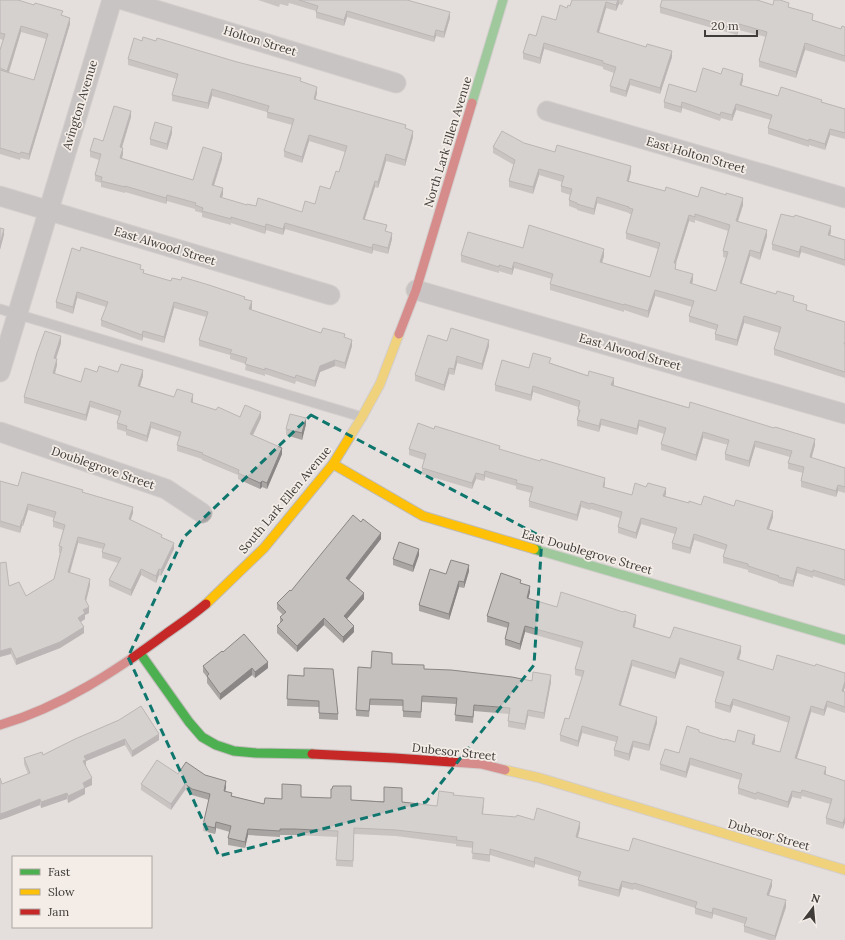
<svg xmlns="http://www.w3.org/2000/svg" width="845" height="940" font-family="Lora,serif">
<rect width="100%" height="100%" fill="#e4dfdc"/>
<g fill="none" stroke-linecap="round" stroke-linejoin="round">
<g stroke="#bfbbb9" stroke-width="11">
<polyline id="lane" points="0,309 362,417"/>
</g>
<g stroke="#bfbbb9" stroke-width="21">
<g id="street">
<polyline points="123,0 396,83"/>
<polyline points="547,111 845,198"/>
<polyline points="0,196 330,295"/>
<polyline points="416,290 845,414"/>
<polyline points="0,372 112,0"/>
<polyline points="0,432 166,489 202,513"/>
</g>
</g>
<g stroke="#bfbbb9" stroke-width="11">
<g id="fast">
<polyline points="472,103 503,0"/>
<polyline points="534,549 845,640"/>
<polyline points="140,653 189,722 202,737 216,745 234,751 256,753 312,754"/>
</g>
</g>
<g stroke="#bfbbb9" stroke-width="11">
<g id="slow">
<polyline points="333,464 423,516 534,549"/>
<polyline points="206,604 264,548 333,464 362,417 380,384 399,334"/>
<polyline points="505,770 540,778 845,870"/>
</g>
</g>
<g stroke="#bfbbb9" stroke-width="11">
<g id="jam">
<polyline points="399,334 416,290 472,103"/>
<path d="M 0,725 C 61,707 116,671 167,633 C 180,624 194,614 206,604"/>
<polyline points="312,754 394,758 481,764 505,770"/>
</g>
</g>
<use href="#lane" stroke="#a6a4a5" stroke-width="9"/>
<use href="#street" stroke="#a6a4a5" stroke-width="19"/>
<use href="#fast" stroke="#4caf50" stroke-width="9"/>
<use href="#slow" stroke="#ffc107" stroke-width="9"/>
<use href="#jam" stroke="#c62828" stroke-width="9"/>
</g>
<g fill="#a9a5a3" fill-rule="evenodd">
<path d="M 0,0 L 63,16 L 70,24 L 29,160 L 21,158 L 20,160 L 0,154 L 0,50 L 3,40 L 0,39 ZM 21,32 L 46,39 L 34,80 L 9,73 Z"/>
<polygon points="258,0 407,0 450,18 444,38 436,36 434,42 347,17 344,26 316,18 316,11 289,3 288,6 280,4 279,7"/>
<polygon points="572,0 624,0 622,5 619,4 616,11 606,8 599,33 672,57 660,94 630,85 626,97 610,92 610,86 614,73 603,69 603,67 544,49 540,64 523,59 523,53 536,36 556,20 567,8 570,6"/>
<polygon points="773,5 789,7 813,20 841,29 845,27 845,62 805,50 796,78 759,67 759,61 766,37 739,30 737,35 660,13 660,7"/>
<polygon points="128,59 301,82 317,93 315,100 406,129 413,137 405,166 386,161 378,188 375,187 364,219 387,232 392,239 388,254 373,250 372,254 285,229 283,235 266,230 265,234 231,223 231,225 202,217 202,213 195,211 195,209 167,201 166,204 125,192 125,193 101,187 101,183 95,181 95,175 99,160 90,157 90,151 103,141 131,117 122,148 123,154 122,158 193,180 222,159 214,186 223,194 222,198 247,205 302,212 315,204 330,189 339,172 345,152 309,141 302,163 284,157 284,151 292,125 267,118 267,112 212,96 208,109 172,101 172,95 177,79 128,65"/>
<polygon points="743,80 741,86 778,96 822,102 845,109 845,139 830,135 825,150 809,145 809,147 768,134 768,128 771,120 736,110 732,121 721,118 720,121 682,108 681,113 664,108 664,102 696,92"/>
<polygon points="172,133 167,150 150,145 150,139"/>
<path d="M 524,143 L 555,152 L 631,172 L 629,181 L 665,191 L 743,205 L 738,221 L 767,236 L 760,260 L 750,256 L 741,283 L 794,301 L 807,310 L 845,322 L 845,378 L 774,355 L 774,349 L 779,333 L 744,323 L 737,346 L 715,340 L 715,334 L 716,330 L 689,322 L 689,316 L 692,307 L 655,296 L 648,318 L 624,310 L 624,312 L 550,290 L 550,284 L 552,279 L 514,268 L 512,275 L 499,271 L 499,273 L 461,262 L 461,255 L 523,248 L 604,256 L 602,263 L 650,277 L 658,249 L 626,239 L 626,233 L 631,214 L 629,214 L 629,213 L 597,203 L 594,215 L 577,210 L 577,209 L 569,206 L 569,200 L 570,195 L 561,192 L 561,186 L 562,182 L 539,175 L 533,194 L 509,187 L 509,181 L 514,165 L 493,153 L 493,147 ZM 695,220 L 728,231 L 723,251 L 723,257 L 726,258 L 716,291 L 692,284 L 693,280 L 676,269 L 676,263 L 689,221 L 695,223 Z"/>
<polygon points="831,232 830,235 845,240 845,266 801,252 799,258 772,250 772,244"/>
<polygon points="80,251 141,269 144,273 171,281 245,299 252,308 251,310 321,333 345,338 352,346 345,369 335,366 320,372 315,387 296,381 295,384 265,374 265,376 245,370 246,364 230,359 230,355 199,346 199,340 206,317 174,308 164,343 143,337 142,341 101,326 101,320 106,307 77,298 73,314 56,308 56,302"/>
<polygon points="447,341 489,346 482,370 457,363 454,375 449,374 444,391 415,381 415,375"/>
<polygon points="61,343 56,359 57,365 55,374 81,382 97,372 118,372 143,376 140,386 174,397 193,400 193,403 240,417 261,418 253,435 282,454 267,489 262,487 260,489 238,479 238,475 202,460 202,459 177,451 177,445 179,437 151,428 147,442 126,435 126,432 117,429 117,423 119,416 90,407 86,421 24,403 24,397"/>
<polygon points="551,363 614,384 613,385 815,445 811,458 845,468 845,493 838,491 836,497 801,487 801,481 803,473 788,469 788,463 790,457 755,447 749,467 725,460 725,454 728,445 703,438 696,461 661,450 661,444 664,434 639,426 637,435 601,425 599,432 577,426 577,420 578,415 578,407 533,392 531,401 495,391 495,385"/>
<polygon points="306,424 302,440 286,435 286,429"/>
<polygon points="434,429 605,484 604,487 632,495 666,494 665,496 689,503 773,517 769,529 845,550 845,586 813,576 813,578 797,573 793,587 778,583 778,582 748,572 748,570 723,563 723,557 725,550 694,540 690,554 672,549 672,543 675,534 641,524 636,539 618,533 618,527 620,518 591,509 590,510 581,507 577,521 529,507 529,501 531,493 516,489 516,486 485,477 484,481 476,479 472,489 422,474 422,468 424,460 409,455 409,449"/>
<polygon points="0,481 18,486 83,493 133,513 130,520 162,537 174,549 161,576 159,575 156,583 141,575 131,596 109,586 109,580 118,563 102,558 102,552 103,549 78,543 70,573 90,585 86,601 89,613 85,615 85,619 80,622 84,633 60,648 16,665 11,654 9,586 26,596 54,579 60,553 59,553 59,546 63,530 53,527 53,521 54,518 28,510 23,526 22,526 20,533 0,527"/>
<polygon points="381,539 349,580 364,599 347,619 354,632 343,643 324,625 297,652 277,633 277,626 280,623 280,617 283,615 277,609 277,603 291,591"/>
<polygon points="419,555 413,572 393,565 393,559"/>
<polygon points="469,571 464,588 459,587 449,620 419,611 419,605 446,574"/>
<polygon points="521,583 530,592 528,598 557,607 636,621 635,627 670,638 741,652 739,660 845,692 845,713 827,707 824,716 811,712 797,758 826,773 825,775 845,781 843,829 826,824 826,818 830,804 802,796 801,799 792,797 788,808 757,799 756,800 738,794 738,788 740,780 690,765 686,778 660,770 660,764 679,753 699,733 725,740 735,742 755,741 754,745 780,752 789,723 733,705 730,713 715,708 715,702 722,677 680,664 675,679 632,666 620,706 657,723 649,751 633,747 629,761 614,756 614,750 616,742 582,733 578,747 560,741 560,735 569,719 582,677 575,675 575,669 581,648 525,632 520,650 505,645 505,639 508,628 487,622 487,616"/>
<polygon points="223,652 268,668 255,678 252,675 220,700 207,683 207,677 203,672 203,666"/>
<polygon points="392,664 424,669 532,681 551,682 544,719 528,716 525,730 508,727 508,721 509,714 474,711 473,723 455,721 456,704 422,702 421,718 403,717 403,706 370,705 369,717 356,716 356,710 371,668"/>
<polygon points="288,675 338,714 338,720 319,719 319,707 287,706"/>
<polygon points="119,720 159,740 132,757 125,745 86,761 86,766 92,785 85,788 85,794 68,803 67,799 41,808 40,805 6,818 2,784 28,774 24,764 24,758 43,755"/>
<polygon points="178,774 205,775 226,787 225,792 232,796 264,804 282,799 301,797 351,800 402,802 437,806 454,795 484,805 483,814 534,820 580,828 578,838 629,851 772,886 769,895 786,907 775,940 769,940 744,932 744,926 745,924 713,914 712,919 695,914 695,908 634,889 633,890 622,887 619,897 578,886 579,877 535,864 534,868 490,855 490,862 472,859 473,848 456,846 456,844 396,836 354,834 353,867 336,866 338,837 294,835 280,835 280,837 248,835 245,848 228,845 228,838 230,832 216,828 215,834 203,831 203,825 209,800 192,795 185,790 171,810 141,790 141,784"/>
</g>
<g fill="#898685">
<polygon points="618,0 619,0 619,4 616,11 616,5"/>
<polygon points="606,2 606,8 597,38 597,32"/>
<polygon points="347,11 347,17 344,26 344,20"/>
<polygon points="450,12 450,18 444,38 444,32"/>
<polygon points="70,18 70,24 29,160 29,154"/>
<polygon points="739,24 739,30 737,35 737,29"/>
<polygon points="21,26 21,32 7,77 7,71"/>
<polygon points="436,30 436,36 434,42 434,37"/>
<polygon points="544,43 544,49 540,64 540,58"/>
<polygon points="805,43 805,50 796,78 796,72"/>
<polygon points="672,51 672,57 660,94 660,88"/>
<polygon points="743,74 743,80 740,91 740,85"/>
<polygon points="630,79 630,85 626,97 626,91"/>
<polygon points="317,87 317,93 314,106 314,99"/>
<polygon points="212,89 212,96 208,109 208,103"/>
<polygon points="682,102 682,108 681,113 681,107"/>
<polygon points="736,104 736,110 732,121 732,115"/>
<polygon points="131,111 131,117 120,153 120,147"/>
<polygon points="172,127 172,133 167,150 167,144"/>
<polygon points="830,129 830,135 825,150 825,144"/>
<polygon points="413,131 413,137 405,166 405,160"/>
<polygon points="309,135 309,141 302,163 302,157"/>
<polygon points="123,148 123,154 120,164 120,158"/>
<polygon points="222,153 222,159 212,191 212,185"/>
<polygon points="386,154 386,161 378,188 378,182"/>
<polygon points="631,166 631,172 627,187 627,181"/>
<polygon points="539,169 539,175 533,194 533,187"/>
<polygon points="375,181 375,187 363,225 363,219"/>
<polygon points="223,188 223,194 220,203 220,197"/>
<polygon points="167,195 167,201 166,204 166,198"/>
<polygon points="597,197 597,203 594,215 594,209"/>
<polygon points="743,198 743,205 736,227 736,221"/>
<polygon points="689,215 689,221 674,269 674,263"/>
<polygon points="285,223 285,229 283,235 283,229"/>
<polygon points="266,224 266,230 265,234 265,227"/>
<polygon points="831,226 831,232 828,241 828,235"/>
<polygon points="4,229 4,235 0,250 0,244"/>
<polygon points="767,230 767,236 760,260 760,253"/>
<polygon points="392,233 392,239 388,254 388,248"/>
<polygon points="373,244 373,250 372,254 372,248"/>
<polygon points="801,246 801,252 799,258 799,252"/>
<polygon points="604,249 604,256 600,269 600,262"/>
<polygon points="750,250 750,256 740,289 740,283"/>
<polygon points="514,262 514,268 512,275 512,269"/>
<polygon points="693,274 693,280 690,290 690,283"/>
<polygon points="655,290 655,296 648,318 648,311"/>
<polygon points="77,292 77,298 73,314 73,307"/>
<polygon points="252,301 252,308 249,315 249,309"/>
<polygon points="174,302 174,308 164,343 164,337"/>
<polygon points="744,316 744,323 737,346 737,340"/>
<polygon points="143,331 143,337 142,341 142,335"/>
<polygon points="61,336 61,343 54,364 54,358"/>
<polygon points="352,340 352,346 345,369 345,363"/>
<polygon points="489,340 489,346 482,370 482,364"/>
<polygon points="457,356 457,363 454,375 454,369"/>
<polygon points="57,359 57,365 53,379 53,373"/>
<polygon points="335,360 335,366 320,372 315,387 315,381 320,366"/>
<polygon points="449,368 449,374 444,391 444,385"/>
<polygon points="143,370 143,376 138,392 138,386"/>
<polygon points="614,378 614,384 611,391 611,385"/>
<polygon points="533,386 533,392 531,401 531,395"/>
<polygon points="193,394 193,400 191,408 191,402"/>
<polygon points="90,401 90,407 86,421 86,415"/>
<polygon points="261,412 261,418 250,441 250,434"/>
<polygon points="306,418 306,424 302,440 302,433"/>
<polygon points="601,419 601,425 599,432 599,426"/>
<polygon points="639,420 639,426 637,435 637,429"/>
<polygon points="151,422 151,428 147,442 147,436"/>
<polygon points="703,432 703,438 696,461 696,455"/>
<polygon points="815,439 815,445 810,464 810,457"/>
<polygon points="755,441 755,447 749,467 749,461"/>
<polygon points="282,448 282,454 267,489 267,483"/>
<polygon points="485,471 485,477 484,481 484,475"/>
<polygon points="476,473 476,479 472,489 472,483"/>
<polygon points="605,478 605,484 603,493 603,487"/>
<polygon points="262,481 262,487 260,489 260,483"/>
<polygon points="838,485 838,491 836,497 836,491"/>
<polygon points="666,488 666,494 663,502 663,496"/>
<polygon points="581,501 581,507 577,521 577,515"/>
<polygon points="28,504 28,510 23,526 23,520"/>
<polygon points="133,507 133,513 129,525 129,519"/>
<polygon points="773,511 773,517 767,535 767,529"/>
<polygon points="641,518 641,524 636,539 636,533"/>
<polygon points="22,520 22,526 20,533 20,527"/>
<polygon points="381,533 381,539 346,584 346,578"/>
<polygon points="694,534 694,540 690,554 690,548"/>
<polygon points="78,537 78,543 68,578 68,572"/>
<polygon points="174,543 174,549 161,576 161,570"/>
<polygon points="419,549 419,555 413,572 413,566"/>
<polygon points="469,565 469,571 464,588 464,582"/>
<polygon points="797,567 797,573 793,587 793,581"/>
<polygon points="141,569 141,575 131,596 131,590"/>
<polygon points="159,569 159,575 156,583 156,576"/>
<polygon points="90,579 90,585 85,605 85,599"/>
<polygon points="459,581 459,587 449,620 449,614"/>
<polygon points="530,586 530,592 527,604 527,598"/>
<polygon points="364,593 364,599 344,622 344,616"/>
<polygon points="89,607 89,613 85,615 85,619 78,624 78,618 83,610"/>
<polygon points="636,615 636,621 633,633 633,627"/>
<polygon points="324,618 324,625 297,652 297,646"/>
<polygon points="354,626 354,632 343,643 343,637"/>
<polygon points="525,626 525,632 520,650 520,644"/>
<polygon points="84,627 84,633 60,648 16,665 16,659"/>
<polygon points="741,646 741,652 737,665 737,659"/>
<polygon points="11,648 11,654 0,657 0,651"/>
<polygon points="680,658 680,664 675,679 675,673"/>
<polygon points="632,660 632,666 619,712 619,705"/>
<polygon points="268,662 268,668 255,678 255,672"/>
<polygon points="252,668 252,675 220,700 220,694"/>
<polygon points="551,675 551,682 544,719 544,713"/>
<polygon points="845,681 845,687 842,697 842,691"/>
<polygon points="733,699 733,705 730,713 730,706"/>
<polygon points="827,701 827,707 824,716 824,710"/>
<polygon points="811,706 811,712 795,764 795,758"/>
<polygon points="528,710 528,716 525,730 525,724"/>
<polygon points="657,717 657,723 649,751 649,745"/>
<polygon points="582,726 582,733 578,747 578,741"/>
<polygon points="159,734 159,740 132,757 132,751"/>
<polygon points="755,735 755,741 752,750 752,744"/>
<polygon points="125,739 125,745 86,761 86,766 83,767 84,756"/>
<polygon points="633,741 633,747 629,761 629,754"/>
<polygon points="690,758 690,765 686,778 686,772"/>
<polygon points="826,767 826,773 824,780 824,774"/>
<polygon points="92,778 92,785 83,789 83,783"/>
<polygon points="226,781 226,787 224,797 224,791"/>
<polygon points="185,784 185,790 171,810 171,804"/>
<polygon points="85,788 85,794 68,803 68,796"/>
<polygon points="792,791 792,797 788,808 788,802"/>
<polygon points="67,793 67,799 41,808 41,802"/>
<polygon points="40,799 40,805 6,818 0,820 0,814"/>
<polygon points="845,817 845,823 843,829 843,823"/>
<polygon points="216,822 216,828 215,834 215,828"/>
<polygon points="580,822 580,828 576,843 576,837"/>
<polygon points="248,829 248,835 245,848 245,842"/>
<polygon points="535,857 535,864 534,868 534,862"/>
<polygon points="772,880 772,886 767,901 767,895"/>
<polygon points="622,881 622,887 619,897 619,890"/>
<polygon points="786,900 786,907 775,940 775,936"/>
<polygon points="713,908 713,914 712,919 712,913"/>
</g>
<g fill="#c4c0be" stroke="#898685" fill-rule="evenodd">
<polygon points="0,0 18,0 34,5 35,3 63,11 61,15 70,18 29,154 21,152 20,154 0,148 0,70 34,80 48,34 21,26 7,71 0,68 0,50 5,34 0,33"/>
<polygon points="299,0 407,0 450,12 444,32 436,30 434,37 347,11 344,20 316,12 318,6"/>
<polygon points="572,0 618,0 616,5 606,2 597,32 646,47 647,44 672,51 660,88 630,79 626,91 610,86 616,67 603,63 603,61 544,43 540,58 523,53 529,34 536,36 542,16 556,20 560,5 567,8 568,5 570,6"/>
<polygon points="662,0 757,0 773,5 774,0 780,0 789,3 788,7 813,14 812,20 841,29 842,26 845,27 845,56 805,43 796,72 759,61 767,32 739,24 737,29 660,7"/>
<polygon points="143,37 156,41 157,38 237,62 301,78 300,81 317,87 314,99 406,125 405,128 413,131 405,160 386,154 378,182 375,181 363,219 387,225 385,231 392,233 388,248 373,244 372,248 285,223 283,229 266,224 265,227 231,217 231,219 202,211 203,208 195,205 196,203 167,195 166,198 125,186 125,187 101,181 102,177 95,175 101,154 90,151 94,138 103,141 114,106 131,111 120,147 123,148 120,158 193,180 203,147 222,153 212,185 223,188 220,197 247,205 247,204 256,206 258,198 302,212 305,201 315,204 320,186 330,189 336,171 339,172 347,146 309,135 302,157 284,151 294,119 267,112 269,106 212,89 208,103 172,95 178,74 128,59 134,38 142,41"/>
<polygon points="703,68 721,74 723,68 743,74 740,85 778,96 781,87 822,100 821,102 845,109 845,133 830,129 825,144 809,139 809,141 768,128 772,115 736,104 732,115 721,112 720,115 682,102 681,107 664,102 669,84 696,92"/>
<polygon points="155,122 172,127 167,144 150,139"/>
<path d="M 502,131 L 524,143 L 555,152 L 557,145 L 631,166 L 627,181 L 665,191 L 666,187 L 698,197 L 701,187 L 726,195 L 726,193 L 743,198 L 736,221 L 767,230 L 760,253 L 750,250 L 740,283 L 776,294 L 777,291 L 794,296 L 793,301 L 807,305 L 806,310 L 845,322 L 845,342 L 844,344 L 845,344 L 845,372 L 774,349 L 781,327 L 744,316 L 737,340 L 715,334 L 718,325 L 689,316 L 694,301 L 655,290 L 648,311 L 624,304 L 624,305 L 550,284 L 553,274 L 514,262 L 512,269 L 499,265 L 499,267 L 461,255 L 468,232 L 523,248 L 529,225 L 604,249 L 600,262 L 650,277 L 660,243 L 626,233 L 633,209 L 629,208 L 629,207 L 597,197 L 594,209 L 577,204 L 577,203 L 569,200 L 572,189 L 561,186 L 564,176 L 539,169 L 533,187 L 509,181 L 515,160 L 493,147 ZM 695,214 L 730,225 L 723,251 L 728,252 L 716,291 L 690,283 L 693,274 L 675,269 L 676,263 L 674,263 L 689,215 L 695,217 Z"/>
<polygon points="781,214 794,217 795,215 831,226 828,235 845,240 845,260 801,246 799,252 772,244"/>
<polygon points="0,228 4,229 0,244"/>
<polygon points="81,247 141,265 140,269 144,270 143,273 171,281 172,278 181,280 182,277 209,285 245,297 244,299 252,301 249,309 321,333 323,328 345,334 344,337 352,340 345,363 335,360 320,366 315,381 296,375 295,378 265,368 265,370 245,364 247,358 230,353 232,350 199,340 208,312 174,302 164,337 143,331 142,335 101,320 108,302 77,292 73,307 56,302 72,248 80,251"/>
<polygon points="451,328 489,340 482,364 457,356 454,369 449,368 444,385 415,375 428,335 447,341"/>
<polygon points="45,331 61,336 54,358 57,359 53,373 81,382 85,368 97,372 99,366 118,372 121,364 143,370 138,386 174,397 177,389 193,394 191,402 216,410 218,407 240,417 245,405 261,412 250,434 282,448 267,483 262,481 260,483 238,473 239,470 202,454 203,453 177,445 181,432 151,422 147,436 126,429 127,426 117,423 121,411 90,401 86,415 24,397 37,353"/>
<polygon points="533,353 551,358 549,363 588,376 589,371 614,378 611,385 689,408 690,402 774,428 775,427 815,439 810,457 845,468 845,487 838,485 836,491 801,481 804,467 788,463 792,451 755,441 749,461 725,454 729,440 703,432 696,455 661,444 666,428 639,420 637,429 601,419 599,426 577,420 580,410 578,409 580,401 533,386 531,395 495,385 502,360 529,368"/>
<polygon points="290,414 306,418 302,433 286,429"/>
<polygon points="418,423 434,429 435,426 500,446 499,449 540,461 541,459 605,478 603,487 632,495 635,483 646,487 648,483 666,488 663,496 689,503 689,501 701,505 704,496 734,506 736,500 773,511 767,529 827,545 845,550 845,580 813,570 813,572 797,567 793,581 778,577 779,576 748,566 748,564 723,557 727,545 694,534 690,548 672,543 677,528 641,518 636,533 618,527 622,512 591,503 590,504 581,501 577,515 529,501 533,487 516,483 517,480 485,471 484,475 476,473 472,483 422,468 426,454 409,449"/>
<polygon points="22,472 83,490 82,492 133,507 129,519 162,535 161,537 174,543 161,570 159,569 156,576 141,569 131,590 109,580 121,558 102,552 105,544 78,537 68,572 90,579 85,599 89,607 83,610 85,613 78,618 84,627 60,642 16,659 11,648 0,651 0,563 6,562 9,586 19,582 26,596 54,579 62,547 59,546 65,525 53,521 56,512 28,504 23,520 22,520 20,527 0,521 0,481 18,486"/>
<polygon points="353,515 361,522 363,519 381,533 346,578 364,593 344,616 354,626 343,637 324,618 297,646 277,626 283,620 280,617 286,612 277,603 290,590 291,591"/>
<polygon points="399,542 419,549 413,566 393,559"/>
<polygon points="451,560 469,565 464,582 459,581 449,614 419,605 430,569 446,574"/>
<polygon points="501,573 521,580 520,583 530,586 527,598 557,607 561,592 623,612 624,611 636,615 633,627 663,636 670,638 674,627 741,646 737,659 773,670 777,655 815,666 816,664 845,673 845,681 842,691 845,692 845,707 827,701 824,710 811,706 795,758 826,767 824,774 845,781 845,817 843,823 826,818 832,799 802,790 801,793 792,791 788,802 757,792 756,794 738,788 742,774 690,758 686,772 660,764 665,749 679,753 687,726 699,730 699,732 725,740 725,739 735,742 738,730 755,735 752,744 780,752 790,717 733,699 730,706 715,702 724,672 680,658 675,673 632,660 619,705 657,717 649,745 633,741 629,754 614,750 618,737 582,726 578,741 560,735 565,718 569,719 584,671 575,669 583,642 525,626 520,644 505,639 509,623 487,616"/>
<polygon points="244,634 268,662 255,672 252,668 220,694 207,676 209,674 203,666 222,651 223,652"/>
<polygon points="372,651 392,653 392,664 424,665 424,669 451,670 512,677 532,681 533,672 551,675 544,713 528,710 525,724 508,721 510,708 474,705 473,717 455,715 457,698 422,696 421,712 403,711 403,700 370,699 369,711 356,710 358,667 371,668"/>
<polygon points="304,668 333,669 338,714 319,713 319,701 287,699 288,675 304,676"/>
<polygon points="141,706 159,734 132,751 125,739 84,756 86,760 83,761 92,778 83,783 85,788 68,796 67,793 41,802 40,799 6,812 0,814 0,778 2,784 30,773 24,758 42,752 43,755 75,739 119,720"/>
<polygon points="157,760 178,774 186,762 205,775 226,781 224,791 232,793 231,796 264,804 265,798 282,799 282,784 301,785 301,797 331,798 331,789 332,789 333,786 351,786 351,800 384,802 384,787 402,788 402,802 437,806 439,791 454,793 453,795 484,798 482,814 516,817 517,815 534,820 537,808 580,822 576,837 629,851 633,838 772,880 767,895 786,900 775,936 744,926 747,918 713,908 712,913 695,908 697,902 634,883 633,884 622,881 619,890 578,880 581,872 535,857 534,862 490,849 490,855 472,853 473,842 456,840 457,837 396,830 354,828 353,861 336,860 338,831 294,829 280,829 280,831 248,829 245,842 228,838 231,826 216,822 215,828 203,825 210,794 192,789 185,784 171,804 141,784"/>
</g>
<path d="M0 0H845V940H0ZM 311,415 L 542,537 L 534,665 L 426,802 L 219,856 L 128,657 L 184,537 Z" fill="#e4dfdc" fill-opacity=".55" fill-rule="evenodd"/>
<path fill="none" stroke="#0f766e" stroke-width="3" stroke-dasharray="8 5" stroke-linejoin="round" d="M 311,415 L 542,537 L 534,665 L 426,802 L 219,856 L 128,657 L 184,537 Z"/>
<g text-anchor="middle" stroke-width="3.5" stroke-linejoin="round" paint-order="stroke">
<g font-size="12" fill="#3f3c39" stroke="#f4ece6">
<text transform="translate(260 41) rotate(17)" y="4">Holton Street</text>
<text transform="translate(80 105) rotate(-73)" y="4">Avington Avenue</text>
<text transform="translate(448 142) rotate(-73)" y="4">North Lark Ellen Avenue</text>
<text transform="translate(696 155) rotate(16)" y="4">East Holton Street</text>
<text transform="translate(165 246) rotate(17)" y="4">East Alwood Street</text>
<text transform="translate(630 352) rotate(16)" y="4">East Alwood Street</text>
<text transform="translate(103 468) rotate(19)" y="4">Doublegrove Street</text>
<text transform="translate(285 500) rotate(-50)" y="4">South Lark Ellen Avenue</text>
<text transform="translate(587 552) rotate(16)" y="4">East Doublegrove Street</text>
<text transform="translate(454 752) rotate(6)" y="4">Dubesor Street</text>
<text transform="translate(769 835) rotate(16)" y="4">Dubesor Street</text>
</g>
</g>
<rect x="12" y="856" width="140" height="72" fill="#f4ece6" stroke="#aca6a1"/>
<rect x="20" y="869" width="20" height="6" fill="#4caf50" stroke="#aca6a1"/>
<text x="48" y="876" font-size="12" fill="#3f3c39">Fast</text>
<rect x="20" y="889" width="20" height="6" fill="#ffc107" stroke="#aca6a1"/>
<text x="48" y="896" font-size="12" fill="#3f3c39">Slow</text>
<rect x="20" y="909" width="20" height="6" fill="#c62828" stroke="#aca6a1"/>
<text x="48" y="916" font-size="12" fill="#3f3c39">Jam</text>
<g transform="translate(813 908) rotate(16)" stroke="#f4ece6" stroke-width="3" paint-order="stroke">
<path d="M0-3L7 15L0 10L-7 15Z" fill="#3f3c39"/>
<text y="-6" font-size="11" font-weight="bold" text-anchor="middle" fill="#3f3c39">N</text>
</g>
<path d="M705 30v6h52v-6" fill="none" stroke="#3f3c39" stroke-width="2"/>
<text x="711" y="30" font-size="12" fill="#3f3c39" stroke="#f4ece6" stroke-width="3" paint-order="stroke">20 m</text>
</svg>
